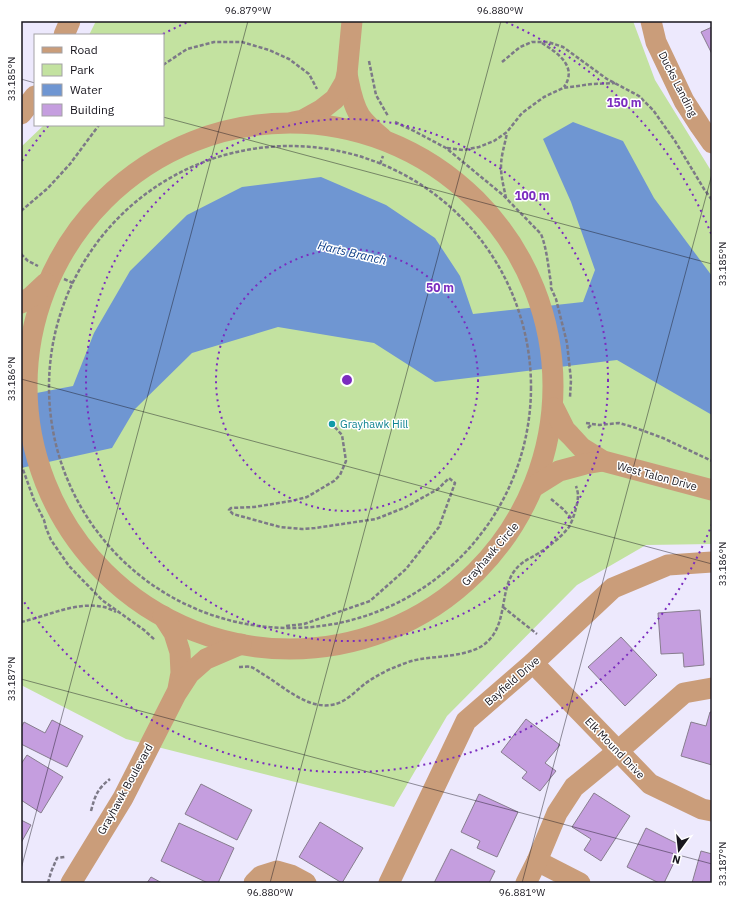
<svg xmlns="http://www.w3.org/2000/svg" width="733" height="904" font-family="'IBM Plex Sans',sans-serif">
<rect width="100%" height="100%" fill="#ede9fd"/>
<polygon fill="#c3e2a0" points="96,21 633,21 655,80 710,169 712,171 712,544 646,545 577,585 447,716 394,807 126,739 21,685 21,147 44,125 163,125 163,35 89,35"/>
<polygon fill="#6f96d2" points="573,122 623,141 654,198 712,276 712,415 617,360 435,382 374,343 278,327 192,353 135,409 112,448 21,468 21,396 73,386 94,333 130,271 187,215 242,187 321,177 386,205 435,238 460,276 473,314 583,302 595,270 571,202 543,139"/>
<g fill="#c59edf" stroke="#877d8e">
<polygon points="712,27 712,54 701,32"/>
<polygon points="700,610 704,665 684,667 683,653 661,654 658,613"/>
<polygon points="621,637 657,675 625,706 588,667"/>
<polygon points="710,712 712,712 712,765 681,756 691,722 706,726"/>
<polygon points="526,719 560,745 545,763 556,771 540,791 522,778 527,772 501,752"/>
<polygon points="52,720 83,736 67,767 21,744 21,728 24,722 45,733"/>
<polygon points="27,755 63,777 41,813 21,800 21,764"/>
<polygon points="201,784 252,810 237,840 185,814"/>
<polygon points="594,793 630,816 601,861 584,850 591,839 572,827"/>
<polygon points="479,794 518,812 497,857 477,848 480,841 461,832"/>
<polygon points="21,820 31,825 21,843"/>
<polygon points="320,822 363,848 342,883 299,857"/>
<polygon points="179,823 234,848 218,883 208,883 161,861"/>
<polygon points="646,828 682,846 664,883 659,883 627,867"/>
<polygon points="451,849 495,871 489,883 434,883"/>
<polygon points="701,851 712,854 712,883 692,883"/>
<polygon points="151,877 162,883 147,883"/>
</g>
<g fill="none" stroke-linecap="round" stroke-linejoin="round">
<g stroke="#7c7987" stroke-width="2.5" stroke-dasharray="4 2" stroke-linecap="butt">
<path d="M 542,43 C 558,53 578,67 564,87"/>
<polyline points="369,61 376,95 388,116"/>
<polyline points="502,62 520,47 532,42 548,42 563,47 607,79 639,96 653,110 675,141 704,189 712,200"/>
<polyline points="163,65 187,49 214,42 242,42 269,50 289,59 309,74 317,89"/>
<path d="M 395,122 L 416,132 L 446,148 L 503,195 L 541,234 C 547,249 548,266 551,283 L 551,288 L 556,299 L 567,343 L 571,380 L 570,397"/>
<circle cx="290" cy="387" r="241"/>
<polyline points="447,148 463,150 479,147 494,141 507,132 522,113 544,97 563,88 592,84 615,83"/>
<polyline points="380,164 383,156"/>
<path d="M 506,198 C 504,188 501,177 501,167 C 501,155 505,144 507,133"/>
<polyline points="21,211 48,188 70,164 99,125"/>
<polyline points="21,254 28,261 38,266"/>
<polyline points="64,279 73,283"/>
<polyline points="586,423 599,425 619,423 633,427 663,438 712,461"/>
<polyline points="588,428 592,424"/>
<polyline points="21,464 34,500 44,520 46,528 51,540 69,566 102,600 144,630 155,640"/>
<polyline points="551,499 563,509 572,519"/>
<polyline points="503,607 537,634"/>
<path d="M 21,622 C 48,616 76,601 104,607 C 108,608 112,610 116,612"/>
<polyline points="286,626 304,624 370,601 406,569 439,527 455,483 449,478 438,489 406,507 376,519 315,528 302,529 280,527 233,514 229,510 231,508 254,507 291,501 307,497 334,481 340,475 346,461 342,435 332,424"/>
<path d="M 239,667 C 243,667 248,666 251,667 C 254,668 258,671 261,673 C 282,685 306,709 331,705 C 346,703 355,691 366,683 C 376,676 387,670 398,666 C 405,663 413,660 421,659 C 440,656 473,656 487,642 C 507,624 500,593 513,573 C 521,561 528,560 539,553 C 550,546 561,537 569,527 C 573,520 578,504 578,495 C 578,493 577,489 576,486"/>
<path d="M 91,811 C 95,796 97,789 110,779"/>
<polyline points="48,883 51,872 57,858 65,857"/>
</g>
<g stroke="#ca9d7a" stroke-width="21">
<polyline points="651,21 656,42 684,101 700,126 712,143"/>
<polyline points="64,35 70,21"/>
<path d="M 347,74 C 350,88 352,103 360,116 C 365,123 375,132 382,138"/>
<polyline points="21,114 35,96"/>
<polyline points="293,122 303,120 321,110 335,99 345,82 347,74 352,21"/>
<circle cx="290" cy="386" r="263"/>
<polyline points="21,303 31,297 46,283"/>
<polyline points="554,408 565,430 570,435 582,448 603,461 712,490"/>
<polyline points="535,486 559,471 585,464 603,461"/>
<polyline points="163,616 174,633 180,652 181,673 178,689"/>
<polyline points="533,663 650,784 702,809 712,811"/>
<polyline points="537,861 580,883"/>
<polyline points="71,883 123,798 176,694 189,674 206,659 241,644"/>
<polyline points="254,883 261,876 277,871 291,875 306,883"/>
<polyline points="389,883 466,721 533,663 613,588 668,565 712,562"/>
<polyline points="526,883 537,861 557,813 574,787 618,751 684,693 712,688"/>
</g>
</g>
<path fill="none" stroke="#18161e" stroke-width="1" stroke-opacity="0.45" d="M 21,79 L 35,83M 163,117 L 712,264M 21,379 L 712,564M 21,679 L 712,864M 21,869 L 248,21M 270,883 L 501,21M 522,883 L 712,174"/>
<g fill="none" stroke="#7b2cbf" stroke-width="2" stroke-dasharray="2 4">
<circle cx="347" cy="380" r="131"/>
<circle cx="347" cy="380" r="261"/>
<path d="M712 524A392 392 0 0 1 22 599M22 161A392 392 0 0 1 49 125M163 34A392 392 0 0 1 188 22M506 22A392 392 0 0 1 712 236"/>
</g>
<circle fill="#0f9aa8" stroke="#fff" stroke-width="1.5" cx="332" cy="424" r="4"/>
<g text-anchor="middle" stroke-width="3" stroke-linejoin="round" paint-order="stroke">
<g font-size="11" fill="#18161e" stroke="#fff">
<text transform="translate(678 84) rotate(63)" y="4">Ducks Landing</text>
<text transform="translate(657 476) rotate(15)" y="4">West Talon Drive</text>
<text transform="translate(490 554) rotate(-49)" y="4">Grayhawk Circle</text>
<text transform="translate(512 681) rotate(-41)" y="4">Bayfield Drive</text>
<text transform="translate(615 748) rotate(46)" y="4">Elk Mound Drive</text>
<text transform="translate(125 789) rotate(-61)" y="4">Grayhawk Boulevard</text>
</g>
<g font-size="11" fill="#0d838f" stroke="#fff" text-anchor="start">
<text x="340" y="428">Grayhawk Hill</text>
</g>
<g font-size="12" font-style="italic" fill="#104088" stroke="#fff">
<text transform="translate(352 253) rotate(13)" y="4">Harts Branch</text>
</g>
</g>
<circle cx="347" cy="380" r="6" fill="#7b2cbf" stroke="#fff" stroke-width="2"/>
<g font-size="12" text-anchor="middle" font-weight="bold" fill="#7b2cbf" stroke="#fff" stroke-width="3" stroke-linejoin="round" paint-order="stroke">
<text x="624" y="107">150 m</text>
<text x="532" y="200">100 m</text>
<text x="440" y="292">50 m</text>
</g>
<rect width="733" height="904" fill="none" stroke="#ffffff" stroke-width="44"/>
<rect x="34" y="34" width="130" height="92" fill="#ffffff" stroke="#a3a2a5"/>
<rect x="42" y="47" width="20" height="6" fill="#ca9d7a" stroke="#a3a2a5"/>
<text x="70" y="54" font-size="12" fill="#18161e">Road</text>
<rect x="42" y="64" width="20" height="12" fill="#c3e2a0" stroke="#a3a2a5"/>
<text x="70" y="74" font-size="12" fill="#18161e">Park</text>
<rect x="42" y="84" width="20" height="12" fill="#6f96d2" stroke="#a3a2a5"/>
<text x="70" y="94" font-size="12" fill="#18161e">Water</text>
<rect x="42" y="104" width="20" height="12" fill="#c59edf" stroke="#a3a2a5"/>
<text x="70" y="114" font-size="12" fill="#18161e">Building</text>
<g transform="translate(679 850) rotate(195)" stroke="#ffffff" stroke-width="3" paint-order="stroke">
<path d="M0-3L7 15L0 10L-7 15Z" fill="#18161e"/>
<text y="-6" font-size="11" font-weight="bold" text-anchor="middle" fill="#18161e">N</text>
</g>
<rect x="22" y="22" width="689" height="860" fill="none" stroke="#18161e" stroke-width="1.5"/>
<g font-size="10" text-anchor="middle" fill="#18161e">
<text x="248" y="14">96.879°W</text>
<text x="500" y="14">96.880°W</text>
<text transform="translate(11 79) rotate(-90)" y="4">33.185°N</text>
<text transform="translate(722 264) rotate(-90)" y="4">33.185°N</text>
<text transform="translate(11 379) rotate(-90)" y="4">33.186°N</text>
<text transform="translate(722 564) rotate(-90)" y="4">33.186°N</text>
<text transform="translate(11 679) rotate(-90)" y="4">33.187°N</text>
<text transform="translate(722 864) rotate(-90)" y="4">33.187°N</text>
<text x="270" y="896">96.880°W</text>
<text x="522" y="896">96.881°W</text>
</g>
</svg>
